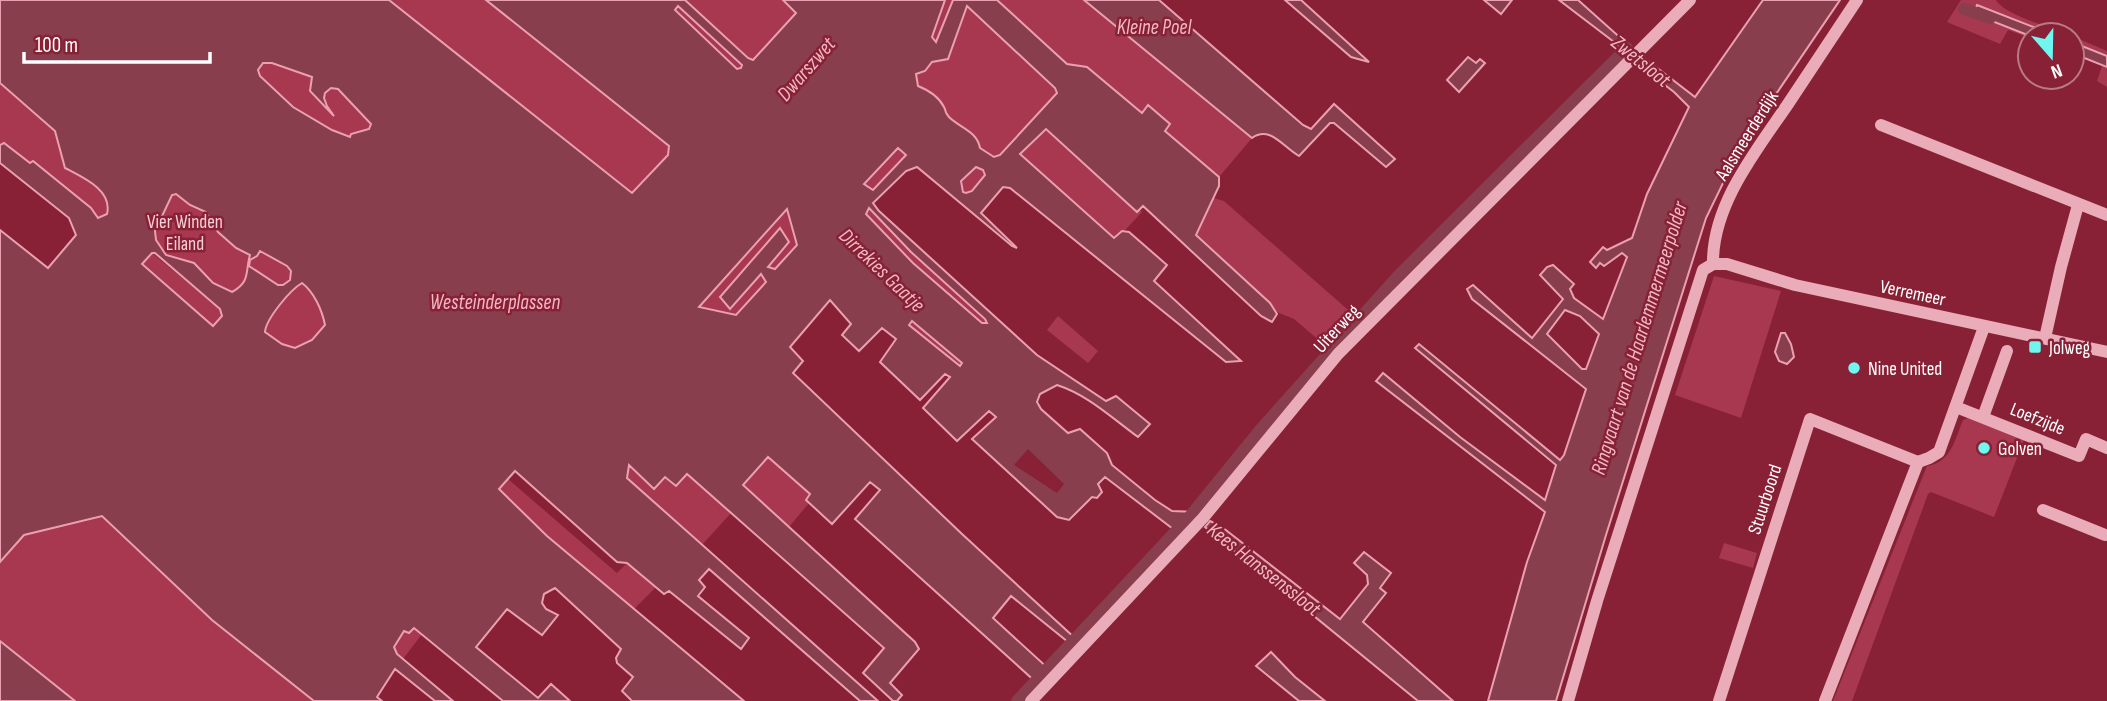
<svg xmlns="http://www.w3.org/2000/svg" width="2107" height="701" font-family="'Sofia Sans Condensed',sans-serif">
<rect width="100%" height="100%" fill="#882136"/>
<g fill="#a73850">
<polygon points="389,0 486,0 670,146 668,155 632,194"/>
<polygon points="685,0 783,0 796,12 753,61 748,58"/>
<polygon points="945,0 953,0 936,42 932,38"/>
<polygon points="997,0 1084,0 1252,138 1219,177 1165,131 1148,106 1142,113 1087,67 1067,64"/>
<path d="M 1961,0 L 1996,0 C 2004,15 2053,28 2070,35 L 2030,35 L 2030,38 L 2008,30 L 2000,44 L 1947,22 Z"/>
<polygon points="678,6 742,65 741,68 736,69 675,9"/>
<path d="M 966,6 L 1057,89 L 1057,93 L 1000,155 L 994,157 L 988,155 L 946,115 C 942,101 931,91 918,86 L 916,74 L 925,71 L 932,62 L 947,55 Z"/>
<polygon points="2072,36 2107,51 2107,87 2097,81 2102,66 2072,54"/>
<polygon points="263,63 272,63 313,77 310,91 332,113 324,99 325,93 331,88 338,89 371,124 369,129 351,134 350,138 332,130 293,107 260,76 258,70"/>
<path d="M 0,83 L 55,131 L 65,168 C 82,177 113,190 107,214 L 98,218 L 91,208 L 33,161 L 30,163 L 5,143 L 0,145 Z"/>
<polygon points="1048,125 1142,212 1115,241 1020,154"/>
<polygon points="898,147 906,155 873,191 864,184"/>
<polygon points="976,167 983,170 985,175 972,191 965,193 961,185 961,181"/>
<path d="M 176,194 L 190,205 L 206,212 L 218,232 L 236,248 L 250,256 C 244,271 251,282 233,292 L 213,283 L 194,263 L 166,255 L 156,240 L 155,231 L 172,195 Z"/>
<polygon points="1214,198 1224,201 1363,323 1334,353 1294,319 1277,312 1270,303 1196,235"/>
<polygon points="869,207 911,252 985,319 987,323 982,323 913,263 866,214"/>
<polygon points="787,208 797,245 775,269 768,267 780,229 720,297 731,308 761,274 766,281 736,316 699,307"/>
<polygon points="260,251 287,266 291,271 290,280 283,286 278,286 249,266 250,260"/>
<polygon points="152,253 220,309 222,316 213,326 142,264"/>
<polygon points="1714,276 1781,291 1741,418 1675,395"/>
<path d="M 302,283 C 314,292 322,310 325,325 L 312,340 L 295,348 L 282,344 L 264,332 C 267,318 290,290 302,283 Z"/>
<polygon points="1058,316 1098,351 1088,363 1047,330"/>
<polygon points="912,321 962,363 959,366 909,325"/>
<path d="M 1968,418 L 2024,440 L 1994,517 L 1931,492 L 1928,494 L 1852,701 L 1833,701 L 1927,466 C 1951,463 1955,439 1963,420 Z"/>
<polygon points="768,457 811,494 806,500 809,503 789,527 743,485"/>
<polygon points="628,465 665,477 687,474 731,513 701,546 627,478"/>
<polygon points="508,479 617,573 627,563 656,587 634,609 547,536 498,489"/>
<polygon points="102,516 212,620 314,701 75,701 0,641 0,562 24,535"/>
<polygon points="1724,543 1757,553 1753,568 1719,558"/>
<polygon points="414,628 422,634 403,659 397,654 394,647 404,630"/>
</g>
<g fill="#883e4c" stroke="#eba0b1" stroke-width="2" fill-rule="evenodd">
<path d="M 0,0 L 389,0 L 632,193 L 668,155 L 669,146 L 486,0 L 685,0 L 748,58 L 753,60 L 796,13 L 783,0 L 945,0 L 932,37 L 936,42 L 953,0 L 997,0 L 1067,64 L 1087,67 L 1142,113 L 1148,105 L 1170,124 L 1165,131 L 1219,177 L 1219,186 L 1196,235 L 1270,303 L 1277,314 L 1272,322 L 1261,316 L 1143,206 L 1137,212 L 1046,129 L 1020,154 L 1114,238 L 1122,231 L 1129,232 L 1167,265 L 1154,281 L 1241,361 L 1226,362 L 1010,188 L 1003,187 L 981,213 L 1017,248 L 1012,246 L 917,167 L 906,171 L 873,203 L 879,211 L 1037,355 L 1106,401 L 1116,396 L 1150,424 L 1138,437 C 1112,418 1088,395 1057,385 L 1040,394 L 1037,402 L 1041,409 L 1068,433 L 1080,429 L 1107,453 L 1112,465 L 1155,500 L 1172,511 L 1196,512 L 1190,521 L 1177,532 L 1105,477 L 1098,484 L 1102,492 L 1097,498 L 1092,497 L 1069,520 L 1057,517 L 972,439 L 996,417 L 989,411 L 957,441 L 923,408 L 950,377 L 945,374 L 920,400 L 880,362 L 896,339 L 882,328 L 859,351 L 842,335 L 851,324 L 830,300 L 790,347 L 803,361 L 793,373 L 962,534 L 1077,640 L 1073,646 L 1011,596 L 993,618 L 1050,670 L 1038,684 L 855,519 L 880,490 L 870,482 L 832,524 L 806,500 L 810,494 L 768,457 L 743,485 L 915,642 L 919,649 L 890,683 L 902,695 L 897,701 L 893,701 L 863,673 L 884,648 L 687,474 L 676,486 L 665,477 L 654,489 L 629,465 L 627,478 L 878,701 L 860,701 L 709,569 L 699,580 L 705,587 L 698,596 L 749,638 L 741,649 L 669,591 L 664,594 L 627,563 L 617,562 L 515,471 L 499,489 L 547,536 L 744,701 L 632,701 L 622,691 L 633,677 L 617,663 L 616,658 L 621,649 L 555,588 L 544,594 L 542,603 L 546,609 L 558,615 L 542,635 L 507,609 L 476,647 L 538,698 L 551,684 L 570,701 L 503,701 L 414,628 L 409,633 L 404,631 L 394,647 L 397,654 L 453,701 L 435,701 L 395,669 L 377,697 L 382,701 L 314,701 L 212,620 L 102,516 L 24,535 L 0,562 L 0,230 L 48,268 L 76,235 L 69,218 L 0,163 L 0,145 L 4,143 L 30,163 L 33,161 L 91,208 L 98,218 L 107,214 C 113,190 82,177 65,168 L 55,131 L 0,83 ZM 678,6 L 742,65 L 741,68 L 737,69 L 675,10 ZM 967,6 L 1055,88 L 1057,93 L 1000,155 L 994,157 L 980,148 C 977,131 960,128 949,117 C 944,111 947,113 944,107 C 939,97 928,90 918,86 L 916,74 L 925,71 L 932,62 L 948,59 ZM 263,63 L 272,63 L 312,77 L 310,91 L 334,116 L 327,106 L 324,98 L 325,93 L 331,88 L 338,89 L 371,124 L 369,129 L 351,134 L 350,137 L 332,130 L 293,107 L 260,76 L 258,70 ZM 898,148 L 906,155 L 873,190 L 864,184 ZM 976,167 L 983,170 L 985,175 L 972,191 L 966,193 L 963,192 L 961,181 ZM 176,194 L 190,205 L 206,212 L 218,232 L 236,248 L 250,255 C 245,271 251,282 232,292 L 213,283 L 194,263 L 166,255 L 156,240 L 155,231 L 172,195 ZM 869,208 L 911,252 L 985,319 L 987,323 L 982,323 L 913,263 L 866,214 ZM 787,209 L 797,245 L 775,269 L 768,267 L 789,242 L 780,228 L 720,297 L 730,309 L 761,274 L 766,282 L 736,315 L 699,307 ZM 260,251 L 287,266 L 291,271 L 290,280 L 283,285 L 278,285 L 249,266 L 250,260 L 257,256 ZM 152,253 L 155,253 L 220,309 L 222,316 L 213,326 L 142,264 ZM 302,283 C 314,292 322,310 325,325 L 312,340 L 295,348 L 282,344 L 265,332 C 266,319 290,290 302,283 ZM 912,321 L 962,363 L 960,366 L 909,325 Z"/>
<path d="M 1084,0 L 1159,0 L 1303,125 L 1311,129 L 1334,104 L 1395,159 L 1386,167 L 1334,123 L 1330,123 L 1299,156 C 1283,147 1270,125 1252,138 Z"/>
<polygon points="1285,0 1301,0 1369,62 1351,57"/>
<polygon points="1484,0 1512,0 1501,14"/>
<polygon points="1559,0 1578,0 1634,50 1627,58 1619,52 1618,45"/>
<path d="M 1763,0 L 1840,0 L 1742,144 L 1706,218 L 1606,535 L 1556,701 L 1488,701 L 1527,562 L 1545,512 L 1376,381 L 1383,373 L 1460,437 L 1545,500 L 1556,465 L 1415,348 L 1419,344 L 1560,460 L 1564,455 L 1586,389 L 1472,299 L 1467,289 L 1473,285 L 1532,338 L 1563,299 L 1540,275 L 1547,267 L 1553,265 L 1574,284 L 1570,289 L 1574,298 L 1603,319 L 1627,257 L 1622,253 L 1604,266 L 1600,263 L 1596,268 L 1590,262 L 1603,247 L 1607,250 L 1632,238 L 1647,194 L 1689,107 L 1674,92 L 1636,63 L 1643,57 L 1695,97 ZM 1565,310 L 1580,316 L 1599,334 L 1586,369 L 1582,369 L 1547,334 Z"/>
<polygon points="1977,5 2054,35 2030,36 1974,14"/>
<polygon points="2072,42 2107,56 2107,67 2072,53"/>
<polygon points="1468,57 1476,63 1480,59 1485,63 1459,92 1447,80"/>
<polygon points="1781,333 1785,333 1791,344 1794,357 1787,364 1779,361 1775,352"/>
<polygon points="1210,521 1222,527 1340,619 1368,584 1367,575 1354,563 1364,552 1391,573 1380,588 1386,593 1363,622 1453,701 1418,701 1205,527"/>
<polygon points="0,641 75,701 0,701"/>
<polygon points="1271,652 1295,677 1325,701 1299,701 1256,666"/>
</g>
<polygon fill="#882136" points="1028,449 1064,484 1057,493 1014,465"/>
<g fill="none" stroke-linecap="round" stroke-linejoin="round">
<g stroke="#883e4c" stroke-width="12">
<polyline points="1964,9 1990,18"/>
<polyline points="1017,701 1191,515 1260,430 1399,275 1627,48"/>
</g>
<g stroke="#eaacb9" stroke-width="12">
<polyline points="1881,125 2107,215"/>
<polyline points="1713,264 1727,264 1795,285 2107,352"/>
<path d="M 1713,264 C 1712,205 1756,151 1788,104 C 1811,69 1834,35 1857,0"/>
<polyline points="2045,338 2061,267 2078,205"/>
<polyline points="1956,407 2079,456 2086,439 2107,448"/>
<polyline points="1983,417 2007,351"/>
<polyline points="2043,510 2105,535"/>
<polyline points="1031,701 1203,518 1338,354 1690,0"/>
<polyline points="1568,701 1597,601 1703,270 1713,264"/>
<polyline points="1719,701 1810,419 1918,462"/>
<polyline points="1825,701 1918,462 1929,458 1939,452 1984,327"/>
</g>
</g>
<g fill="#6ef6ef" stroke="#882136" stroke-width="2.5">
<rect x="2028" y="340" width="14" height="14" rx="3.5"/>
<circle cx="1854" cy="368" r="7"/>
<circle cx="1984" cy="448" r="7"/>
</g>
<g text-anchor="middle" stroke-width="5" stroke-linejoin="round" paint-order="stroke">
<g font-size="19" fill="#fff" stroke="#882136">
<text transform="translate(1746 135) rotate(-58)" y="7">Aalsmeerderdijk</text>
<text transform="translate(1913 292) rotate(12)" y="7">Verremeer</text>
<text transform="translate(1336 328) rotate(-47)" y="7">Uiterweg</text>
<text transform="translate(2038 418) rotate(22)" y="7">Loefzijde</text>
<text transform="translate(1764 499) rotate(-72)" y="7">Stuurboord</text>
</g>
<g font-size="19" fill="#f7d0d9" stroke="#882136">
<text x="185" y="228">Vier Winden<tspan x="185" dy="22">Eiland</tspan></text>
</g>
<g font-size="19" fill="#fff" stroke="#882136" text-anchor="start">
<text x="2049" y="354">Jolweg</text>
<text x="1868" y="375">Nine United</text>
<text x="1998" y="455">Golven</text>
</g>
<g font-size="21" font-style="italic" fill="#f1b8c4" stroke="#882136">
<text x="1154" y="34">Kleine Poel</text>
<text transform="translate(1641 61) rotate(39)" y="7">Zwetsloot</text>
<text transform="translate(806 69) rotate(-49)" y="7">Dwarszwet</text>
<text transform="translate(882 270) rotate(44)" y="7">Dirrekies Gaatje</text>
<text x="495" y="309">Westeinderplassen</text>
<text transform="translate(1639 338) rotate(-73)" y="7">Ringvaart van de Haarlemmermeerpolder</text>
<text transform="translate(1264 569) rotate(38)" y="7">Kees Hanssenssloot</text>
</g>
</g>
<g transform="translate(2051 56) rotate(160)"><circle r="33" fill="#882136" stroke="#b87a86" stroke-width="2"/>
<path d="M0-5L12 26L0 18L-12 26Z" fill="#6ef6ef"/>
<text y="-10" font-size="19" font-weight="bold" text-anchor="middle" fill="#ffffff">N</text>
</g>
<path d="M24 52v10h186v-10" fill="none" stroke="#ffffff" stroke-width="3.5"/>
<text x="35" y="52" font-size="21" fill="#ffffff" stroke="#882136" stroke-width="5" paint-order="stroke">100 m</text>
</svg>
